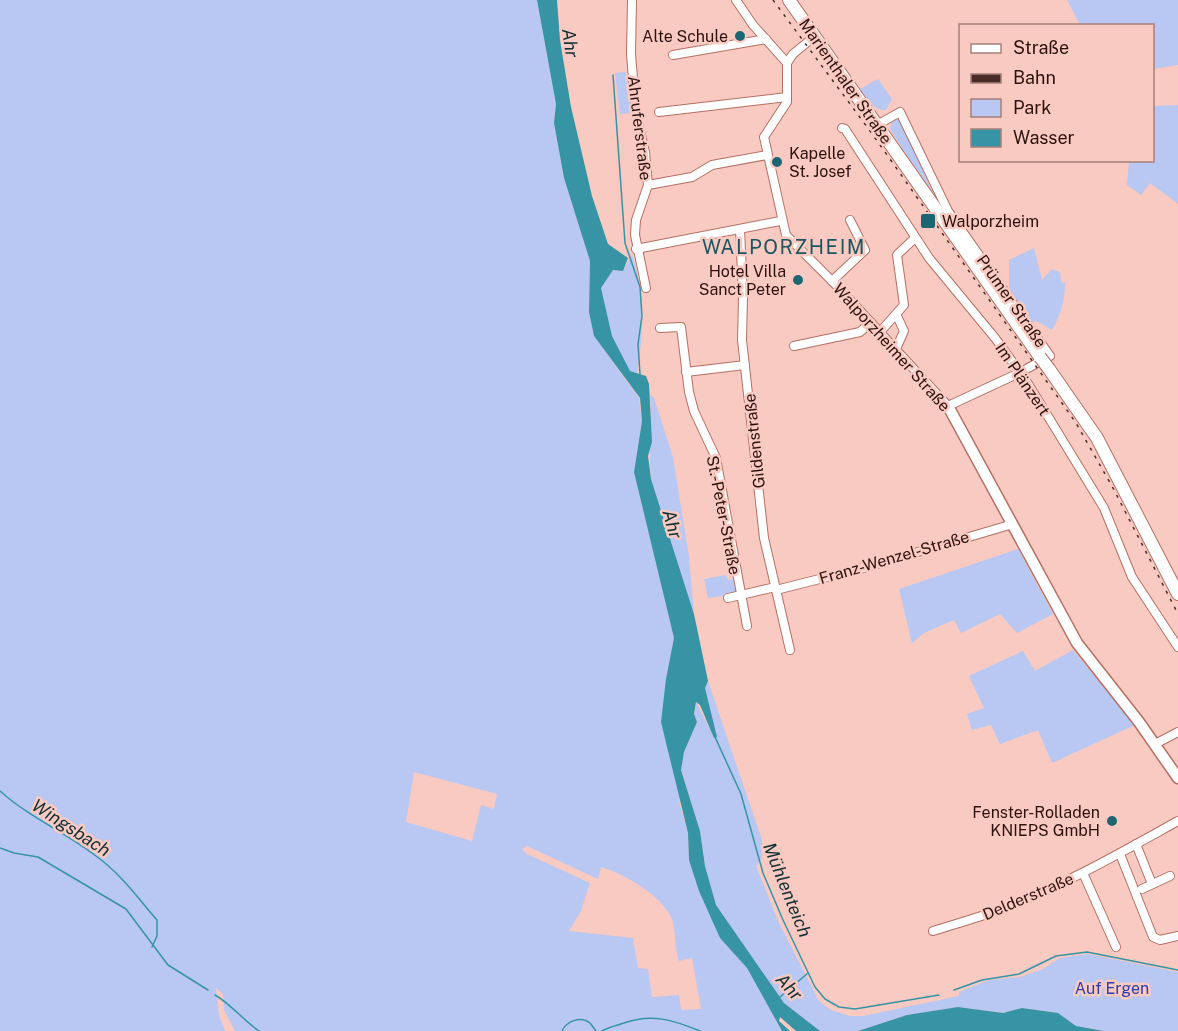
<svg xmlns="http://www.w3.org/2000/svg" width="1178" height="1031" font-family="'Public Sans',sans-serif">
<rect width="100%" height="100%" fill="#f9cac1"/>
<g fill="#b9c7f3" fill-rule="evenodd">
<path d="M 0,0 L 537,0 L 556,104 L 554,123 L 564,178 L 590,261 L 589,312 L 594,336 L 639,398 L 642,421 L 634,472 L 674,638 L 666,691 L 680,805 L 688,833 L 689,860 L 720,938 L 747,968 L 782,1031 L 235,1031 L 224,1010 L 223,994 L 216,988 L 219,1015 L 225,1031 L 0,1031 ZM 414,772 L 497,794 L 494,809 L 481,805 L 472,841 L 406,822 ZM 527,846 L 598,879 L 601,867 C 624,874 662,895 672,919 C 676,929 674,947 679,961 L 692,958 L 701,1009 L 681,1010 L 679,995 L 652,997 L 648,969 L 638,968 L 633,938 L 569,931 L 581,911 L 590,883 L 527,854 L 522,849 Z"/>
<polygon points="1067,0 1178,0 1178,65 1153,69 1152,26 1080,25"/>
<polygon points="626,72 631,113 620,114 615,73"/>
<path d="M 878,79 L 892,99 L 886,110 C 873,111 867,98 860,89 Z"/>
<polygon points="1178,105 1178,204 1150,183 1141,195 1127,185 1129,161 1152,160 1153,106"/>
<polygon points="896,118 901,122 939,207 890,129 892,120"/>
<path d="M 1034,248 L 1042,280 L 1052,269 L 1060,272 L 1061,282 L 1065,283 C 1065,301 1061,314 1052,330 L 1036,321 L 1033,323 L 1009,293 L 1009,260 Z"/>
<path d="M 632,254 C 645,295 644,331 637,373 L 630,372 L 612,336 L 601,288 L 613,270 L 623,271 Z"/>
<path d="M 650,395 L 654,398 L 673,457 L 689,557 L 694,614 L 651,479 C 648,451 653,423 650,395 Z"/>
<polygon points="1018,549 1053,614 1017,633 1000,614 961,633 954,620 924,633 912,643 899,589"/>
<polygon points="726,575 728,580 735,579 738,594 708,598 704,579"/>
<polygon points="1073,650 1135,725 1052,763 1038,730 1000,744 991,725 972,730 967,714 984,708 969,676 1023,651 1035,671"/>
<polygon points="708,681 762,840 762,858 756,866 779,923 819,1001 831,1010 850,1016 863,1016 959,996 959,992 989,980 1020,977 1043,969 1060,958 1088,954 1178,972 1178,1031 1104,1031 1076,1026 1058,1013 1022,1008 1003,1013 958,1007 907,1015 858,1031 820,1031 784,1003 716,905 705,866 700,831 681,769 684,752 697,722 694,715 696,702 714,737 716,737 705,688"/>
</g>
<g fill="#3694a4">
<polygon points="537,0 557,0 560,40 571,107 592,196 608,244 628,258 623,271 613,270 601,288 612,336 630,371 646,376 649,384 652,442 648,456 651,479 694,614 708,681 705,688 717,737 714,738 700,705 696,702 694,714 697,722 684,752 681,770 700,831 705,866 716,905 784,1003 820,1031 796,1031 780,1017 779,1021 790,1031 782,1031 747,968 720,938 699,891 689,860 688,833 661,722 666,679 674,638 634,472 642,421 640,398 594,336 589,312 590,261 564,178 554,123 556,104"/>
<polygon points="958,1007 1003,1013 1022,1008 1058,1013 1076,1026 1104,1031 858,1031 907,1015"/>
</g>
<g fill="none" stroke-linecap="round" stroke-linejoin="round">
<g stroke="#3694a4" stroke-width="1.5">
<polyline points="613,75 625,243 640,287 642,316 638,344 640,374"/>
<polyline points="715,737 741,794 763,873 783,920 815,987 825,999 839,1007 855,1009 939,995"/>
<path d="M 0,791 C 30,818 65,832 96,856 C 120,873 138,898 157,920 L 157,936 L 152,947"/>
<polyline points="0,848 14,853 38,857 126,909 168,965 208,990"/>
<polyline points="954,990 982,980 1019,974 1056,956 1087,952 1178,970"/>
<path d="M 215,995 C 232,1005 243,1020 259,1031"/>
<polyline points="780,997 808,973"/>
<path d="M 562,1031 C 566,1022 580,1015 590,1023 C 592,1025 594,1029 596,1031"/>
<path d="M 602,1031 C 609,1027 617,1025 624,1023 C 652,1013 673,1020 700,1031"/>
</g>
<g stroke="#b56f63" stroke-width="10">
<g id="street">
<polyline points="632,0 631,54 636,115 645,152 648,185 636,220 635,235 646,288"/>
<polyline points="736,0 753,25 787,63"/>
<polyline points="815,36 793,54 787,63 787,102 764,137 786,235 837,286 948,406 1019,373 1050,356 948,211 900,112 877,125"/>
<polyline points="673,55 766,39"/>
<polyline points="659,112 787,97"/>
<polyline points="842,128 845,129 929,258 995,338 1027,382 1104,508 1132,577 1178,647"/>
<polyline points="648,185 692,177 712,165 767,155"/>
<polyline points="740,229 743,297 742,340 764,538 790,650"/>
<polyline points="636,249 780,221"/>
<polyline points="832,281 865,250 850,220"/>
<polyline points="660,328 681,327 689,392 694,411 716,458 747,626"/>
<polyline points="880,332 904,305 897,255 915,238"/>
<polyline points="794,346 860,332 871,322"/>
<polyline points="896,349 904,331 897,316"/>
<polyline points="686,372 745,365"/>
<polyline points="776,590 867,567 1013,524"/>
<polyline points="728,598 775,587"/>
<polyline points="1155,744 1178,732"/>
<polyline points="1136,844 1152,884"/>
<polyline points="1120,854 1153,937 1160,940 1178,936"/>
<polyline points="1083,873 1116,947"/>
<polyline points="1142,889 1170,876"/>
<path d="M 933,931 C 955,924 977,918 999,910 C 1061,887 1120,853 1178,821"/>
</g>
</g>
<g stroke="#b56f63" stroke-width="13">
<polyline id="secondary" points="948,406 1077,643 1139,722 1178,778"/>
</g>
<g stroke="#b56f63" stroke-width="14">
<g id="primary">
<polyline points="789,0 1040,357"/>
<polyline points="1049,369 1097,438 1178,594"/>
</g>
</g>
<use href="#street" stroke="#fff" stroke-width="8"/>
<use href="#secondary" stroke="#fff" stroke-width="10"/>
<use href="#primary" stroke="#fff" stroke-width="12"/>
<polyline stroke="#492b27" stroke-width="1.5" stroke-dasharray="3 6" stroke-linecap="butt" points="773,0 873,135 1076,423 1113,488 1178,614"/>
<g stroke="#b56f63" stroke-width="14" stroke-linecap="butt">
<polyline id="primary-bridge" points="1040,357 1049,369"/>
</g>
<use href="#primary-bridge" stroke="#fff" stroke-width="12"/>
</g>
<g fill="#1d6773" stroke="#f9cac1" stroke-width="2">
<circle cx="740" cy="36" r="6"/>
<circle cx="777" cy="162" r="6"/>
<rect x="920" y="213" width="16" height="16" rx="3"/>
<circle cx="798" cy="280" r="6"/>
<circle cx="1112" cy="821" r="6"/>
</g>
<g text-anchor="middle" stroke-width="5" stroke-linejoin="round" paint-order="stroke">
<g font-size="16" fill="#2c110d" stroke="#f9cac1" text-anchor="end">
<text x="728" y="42">Alte Schule</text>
<text x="789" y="159" text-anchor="start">Kapelle<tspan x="789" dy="18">St. Josef</tspan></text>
<text x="942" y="227" text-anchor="start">Walporzheim</text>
<text x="786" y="277">Hotel Villa<tspan x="786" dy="18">Sanct Peter</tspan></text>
<text x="1100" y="818">Fenster-Rolladen<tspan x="1100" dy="18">KNIEPS GmbH</tspan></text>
</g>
<g font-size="16" fill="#2c110d" stroke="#f9cac1">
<text transform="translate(846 81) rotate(55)" y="6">Marienthaler Straße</text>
<text transform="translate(640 128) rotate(83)" y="6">Ahruferstraße</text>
<text transform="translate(1012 301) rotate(55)" y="6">Prümer Straße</text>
<text transform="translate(892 347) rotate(48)" y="6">Walporzheimer Straße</text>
<text transform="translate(1023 379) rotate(56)" y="6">Im Plänzert</text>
<text transform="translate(754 441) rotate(-96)" y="6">Gildenstraße</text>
<text transform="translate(724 515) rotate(79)" y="6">St.-Peter-Straße</text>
<text transform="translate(894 557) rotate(-16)" y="6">Franz-Wenzel-Straße</text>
<text transform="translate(1028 896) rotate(-23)" y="6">Delderstraße</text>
</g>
<g font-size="16" fill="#2c3cac" stroke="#f9cac1">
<text x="1112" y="994">Auf Ergen</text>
</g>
<g font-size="18" font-style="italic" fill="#133035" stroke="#f9cac1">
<text transform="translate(570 43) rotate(82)" y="6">Ahr</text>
<text transform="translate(672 524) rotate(74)" y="6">Ahr</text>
<text transform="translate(71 828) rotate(33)" y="6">Wingsbach</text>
<text transform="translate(787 890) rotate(68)" y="6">Mühlenteich</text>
<text transform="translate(789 987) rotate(48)" y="6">Ahr</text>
</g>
<g font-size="20" letter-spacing="1.5" fill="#1c555f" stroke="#f9cac1">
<text x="784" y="254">WALPORZHEIM</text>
</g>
</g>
<rect x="959" y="24" width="195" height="138" fill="#f9cac1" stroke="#a78079" stroke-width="1.5"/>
<rect x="971" y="44" width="30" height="9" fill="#ffffff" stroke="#a78079" stroke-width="1.5"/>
<text x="1013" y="54" font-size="18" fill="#2c110d">Straße</text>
<rect x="971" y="74" width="30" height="9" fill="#492b27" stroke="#a78079" stroke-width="1.5"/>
<text x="1013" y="84" font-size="18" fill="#2c110d">Bahn</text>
<rect x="971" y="99" width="30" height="18" fill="#b9c7f3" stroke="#a78079" stroke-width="1.5"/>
<text x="1013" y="114" font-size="18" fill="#2c110d">Park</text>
<rect x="971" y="129" width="30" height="18" fill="#3694a4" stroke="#a78079" stroke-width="1.5"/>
<text x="1013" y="144" font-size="18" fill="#2c110d">Wasser</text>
</svg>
